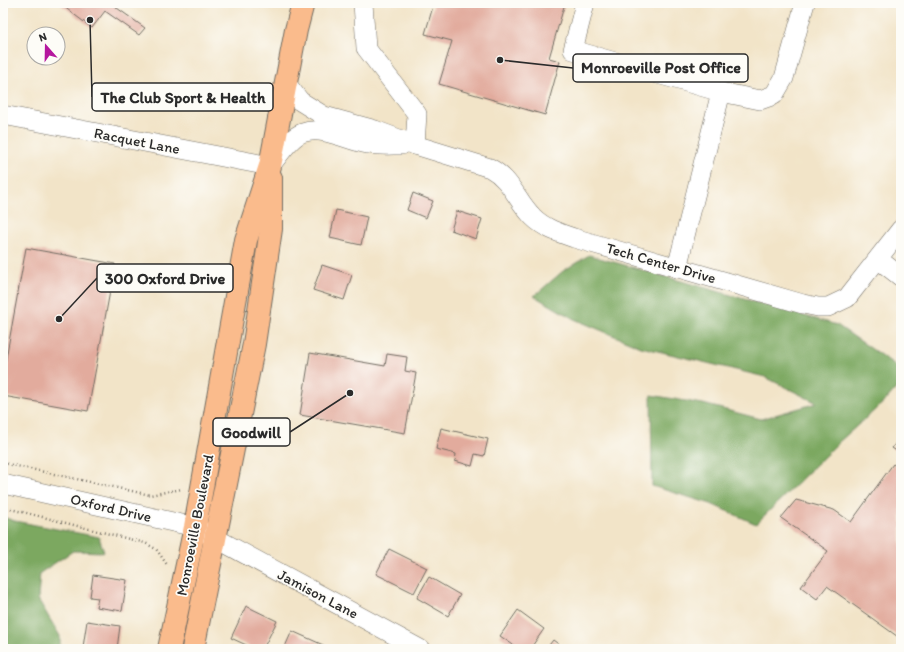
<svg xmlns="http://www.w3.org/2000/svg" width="904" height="652" font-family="Itim,sans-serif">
<rect width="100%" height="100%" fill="#fdfcf7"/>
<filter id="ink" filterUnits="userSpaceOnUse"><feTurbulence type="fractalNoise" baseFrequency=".025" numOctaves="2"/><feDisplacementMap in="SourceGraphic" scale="8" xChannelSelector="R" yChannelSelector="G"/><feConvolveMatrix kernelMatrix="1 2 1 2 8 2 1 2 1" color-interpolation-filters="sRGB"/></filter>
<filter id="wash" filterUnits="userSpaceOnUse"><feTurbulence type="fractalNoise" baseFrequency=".012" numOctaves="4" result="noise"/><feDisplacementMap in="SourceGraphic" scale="16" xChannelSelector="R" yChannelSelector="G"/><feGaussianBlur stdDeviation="0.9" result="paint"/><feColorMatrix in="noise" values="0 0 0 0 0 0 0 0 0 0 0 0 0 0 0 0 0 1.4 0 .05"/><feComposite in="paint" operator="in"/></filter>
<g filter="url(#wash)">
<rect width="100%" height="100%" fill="#f2e4c8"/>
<g fill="#7ba861" stroke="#536a46">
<polygon points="589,255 837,325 901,369 901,383 885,401 840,441 756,524 711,504 652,486 651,395 703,404 761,419 817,403 765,377 641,347 574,319 534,296 563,271"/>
<polygon points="3,517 15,521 99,537 104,552 73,551 40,573 38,599 60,636 60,649 3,649"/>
</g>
<g id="blocks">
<g fill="#e2ab9d">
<polygon points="59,3 110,3 145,28 139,35 105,11 92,28"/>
<polygon points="434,3 565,3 549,58 560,61 545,115 439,84 452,41 425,34"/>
<polygon points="413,193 433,201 426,218 407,210"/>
<polygon points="336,210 367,217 361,245 330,238"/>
<polygon points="457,211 482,219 476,239 451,230"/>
<polygon points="26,248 115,264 88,411 3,396 3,375"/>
<polygon points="322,265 352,275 344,300 313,290"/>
<polygon points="310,353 385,366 387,354 407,357 405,371 416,373 405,433 300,415"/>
<polygon points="441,428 488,439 484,456 475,454 472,466 455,461 456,454 436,449"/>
<polygon points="901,436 901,454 892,448"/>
<polygon points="893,464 901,469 901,639 827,586 817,599 801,587 828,551 781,518 796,500 834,510 851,522"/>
<polygon points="389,549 427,568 414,593 376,574"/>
<polygon points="93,575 127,580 122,611 96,607 98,598 90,597"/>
<polygon points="429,577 460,595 448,616 417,598"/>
<polygon points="246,606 277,621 263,649 255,649 231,638"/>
<polygon points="518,610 544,629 530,649 519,649 500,636"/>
<polygon points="87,621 120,626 117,649 83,647"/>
<polygon points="292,631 332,649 284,649"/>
<polygon points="553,640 565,649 546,649"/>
</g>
</g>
</g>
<g filter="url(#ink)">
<use href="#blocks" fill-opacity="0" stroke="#716c62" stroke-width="1"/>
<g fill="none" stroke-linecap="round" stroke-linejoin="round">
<g stroke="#716c62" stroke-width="20">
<g id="minor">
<polyline points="363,3 366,48 417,114 415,145"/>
<polyline points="585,3 573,50 721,92"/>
<path d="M 285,82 L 300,101 L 324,116 L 375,130 L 415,145 L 490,168 C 512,180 516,200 533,217 C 544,228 559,233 574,238 L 803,304 L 818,307 L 828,307 L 847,298 L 901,229"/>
<path d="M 3,115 L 270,166 C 279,156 289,138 302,133 C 324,125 346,141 368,144 C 379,146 391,145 402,145"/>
<polyline points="878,259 901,277"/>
<polyline points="677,268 721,92 760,100 774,95 784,78 805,3"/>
<polyline points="3,484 195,527 420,649"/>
</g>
</g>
<g stroke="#716c62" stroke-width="24">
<g id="major">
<polyline points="169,649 195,527 246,240 270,166 296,30 303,3"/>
<polyline points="193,649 254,344 271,229 271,178"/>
</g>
</g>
<g stroke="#716c62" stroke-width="2.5" stroke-dasharray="1 3" stroke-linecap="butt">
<polyline points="3,463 150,495 182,489"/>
<polyline points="3,507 145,543 156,549 168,566"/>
</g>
<use href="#minor" stroke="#fff" stroke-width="19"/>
<use href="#major" stroke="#fabb8c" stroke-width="22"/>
</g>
</g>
<g text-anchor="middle" stroke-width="3.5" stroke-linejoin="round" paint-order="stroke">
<g font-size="15" fill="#2b2b2b" stroke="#fdfcf7">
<text transform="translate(137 141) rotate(11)" y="5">Racquet Lane</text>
<text transform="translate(661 263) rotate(16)" y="5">Tech Center Drive</text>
<text transform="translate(111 508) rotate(13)" y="5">Oxford Drive</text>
<text transform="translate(195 525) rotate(-79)" y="5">Monroeville Boulevard</text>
<text transform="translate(318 594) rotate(28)" y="5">Jamison Lane</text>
</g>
</g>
<path fill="none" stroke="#2b2b2b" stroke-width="1.5" d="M500 60L573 68M90 20L92 97M59 319L97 278M350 393L290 432"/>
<g fill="#2b2b2b" stroke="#fdfcf7" stroke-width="1.5">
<circle cx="500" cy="60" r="4"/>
<circle cx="90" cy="20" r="4"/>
<circle cx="59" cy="319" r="4"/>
<circle cx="350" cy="393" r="4"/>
</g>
<g fill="#fdfcf7" stroke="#2b2b2b" stroke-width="1.5">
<rect x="573" y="54" width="175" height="28" rx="4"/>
<rect x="92" y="83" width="181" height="28" rx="4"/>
<rect x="97" y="264" width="136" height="28" rx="4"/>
<rect x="213" y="418" width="77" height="28" rx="4"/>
</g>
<g font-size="16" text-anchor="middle" font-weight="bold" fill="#2b2b2b">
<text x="661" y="73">Monroeville Post Office</text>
<text x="183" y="103">The Club Sport &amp; Health</text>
<text x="165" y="284">300 Oxford Drive</text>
<text x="251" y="438">Goodwill</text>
</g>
<rect width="904" height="652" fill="none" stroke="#fdfcf7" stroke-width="16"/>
<g transform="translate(46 46) rotate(340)"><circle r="19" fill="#fdfcf7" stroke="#a9a8a5"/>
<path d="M0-3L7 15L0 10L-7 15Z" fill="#b5179e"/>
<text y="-6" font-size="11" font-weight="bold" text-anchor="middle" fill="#2b2b2b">N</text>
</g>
</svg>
